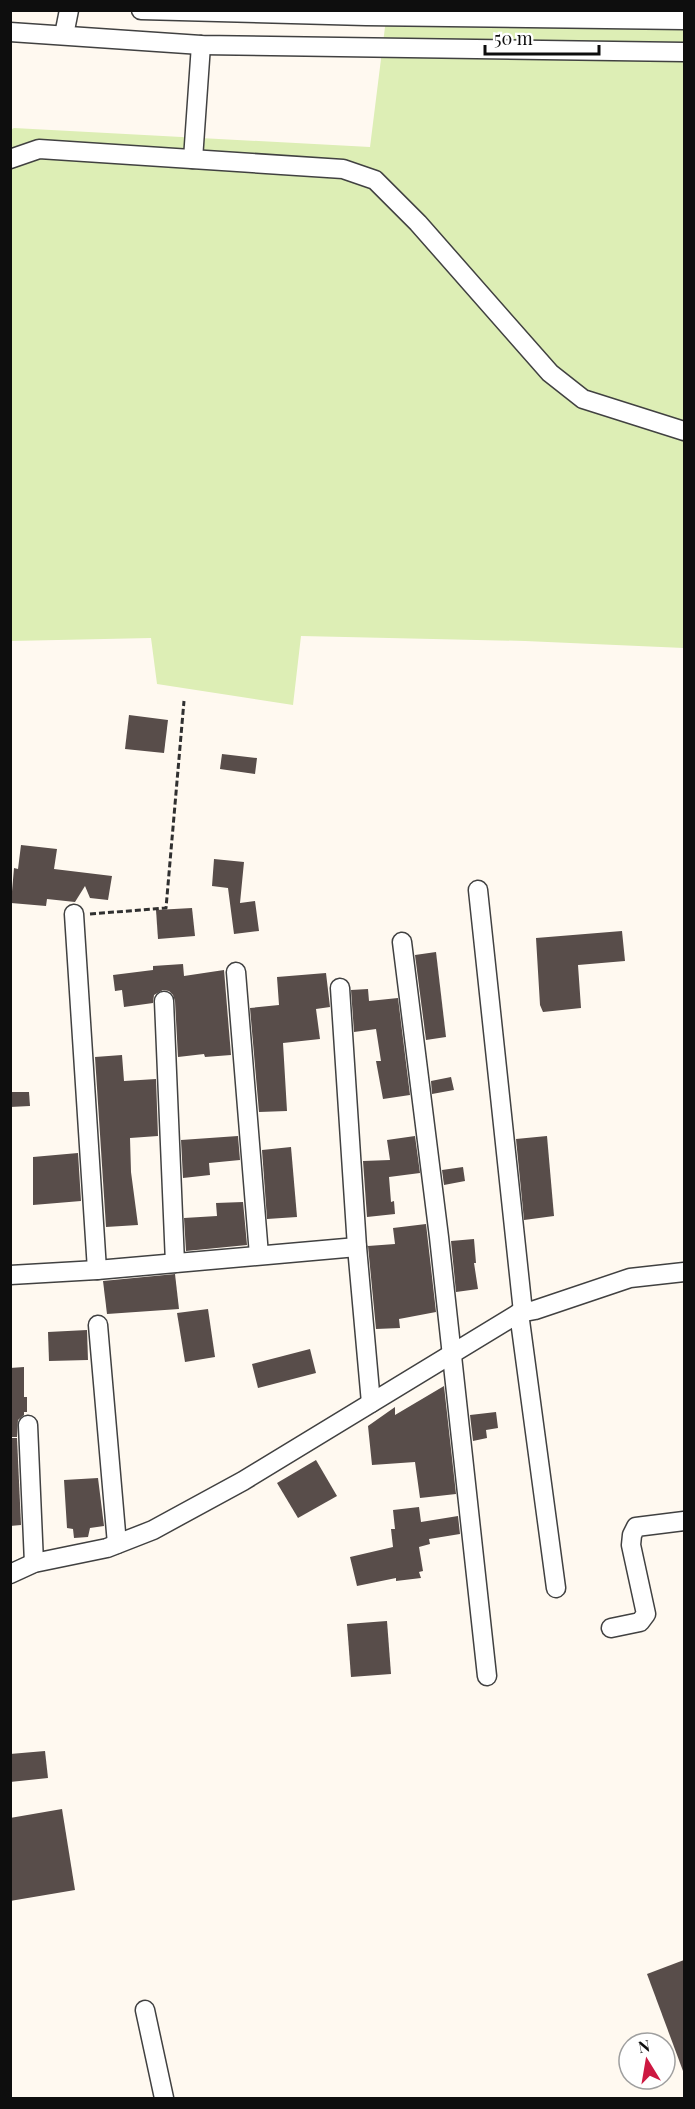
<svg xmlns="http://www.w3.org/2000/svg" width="695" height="2109" font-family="'Playfair Display',serif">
<rect width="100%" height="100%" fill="#fff9f0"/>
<polygon fill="#ddeeb5" points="387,11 684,11 684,648 525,641 301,636 293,705 157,684 151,638 11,641 10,130 14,128 370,147"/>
<g fill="#584d4a">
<polygon points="129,715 168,720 164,753 125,749"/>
<polygon points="222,754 257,758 255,774 220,769"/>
<polygon points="21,845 57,849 54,869 112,876 108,900 90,898 85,886 75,902 47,899 46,906 11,903 14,868 18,869"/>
<polygon points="214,859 244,862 240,903 255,901 259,931 234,934 228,888 212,886"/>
<polygon points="192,908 195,936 158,939 156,910"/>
<polygon points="622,931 625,961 578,965 581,1008 543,1012 540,1005 536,938"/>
<polygon points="436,952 446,1037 426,1040 415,955"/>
<polygon points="183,964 184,976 224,970 231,1055 205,1057 204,1054 178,1057 175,1001 173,995 169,991 163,990 154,995 153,1003 124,1007 122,990 115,991 113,975 153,970 153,966"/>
<polygon points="326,973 330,1007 316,1009 320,1039 283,1043 287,1111 259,1112 250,1008 279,1005 277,977"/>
<polygon points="368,989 369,1001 398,998 410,1095 383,1099 376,1061 381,1061 376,1029 354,1032 351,990"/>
<polygon points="122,1055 124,1081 156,1079 158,1136 130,1138 131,1172 138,1225 106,1227 95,1057"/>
<polygon points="451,1077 454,1090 432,1094 431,1081"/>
<polygon points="10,1092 29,1092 30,1106 10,1107"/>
<polygon points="238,1136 240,1160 209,1163 210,1175 183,1178 181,1140"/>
<polygon points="415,1136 420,1173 389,1177 391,1202 394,1201 395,1214 367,1217 363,1161 390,1160 387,1140"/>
<polygon points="547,1136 554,1216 524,1220 516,1139"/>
<polygon points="291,1147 297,1217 267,1219 262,1150"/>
<polygon points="78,1153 81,1201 33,1205 33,1157"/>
<polygon points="463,1167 465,1181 444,1185 442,1170"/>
<polygon points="243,1202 247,1245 186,1251 184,1218 217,1216 216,1203"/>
<polygon points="426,1224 436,1312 399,1319 400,1328 376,1329 368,1246 395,1244 393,1228"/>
<polygon points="474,1239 476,1263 474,1263 478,1289 456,1292 451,1241"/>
<polygon points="175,1274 179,1309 107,1314 103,1281"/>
<polygon points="208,1309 215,1357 185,1362 177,1313"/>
<polygon points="87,1330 88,1360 49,1361 48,1332"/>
<polygon points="310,1349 316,1373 258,1388 252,1364"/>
<polygon points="24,1367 24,1397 27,1397 27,1412 24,1412 24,1415 18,1420 17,1437 10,1437 10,1368"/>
<polygon points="444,1386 456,1494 420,1498 415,1462 372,1465 368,1426 395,1407 395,1415"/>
<polygon points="496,1412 498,1428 486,1430 487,1438 473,1441 470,1415"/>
<polygon points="10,1438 17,1438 21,1525 10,1526"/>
<polygon points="316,1460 337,1496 298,1518 277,1483"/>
<polygon points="98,1478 104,1526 90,1528 88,1537 74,1538 73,1529 67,1528 64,1480"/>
<polygon points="419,1507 421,1522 458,1516 460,1534 429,1539 430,1544 419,1547 423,1571 419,1572 421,1578 396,1581 396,1578 357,1586 350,1557 393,1547 391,1529 395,1529 393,1510"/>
<polygon points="387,1621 391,1674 351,1677 347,1624"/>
<polygon points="45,1751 48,1778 10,1782 10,1754"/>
<polygon points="62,1809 75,1890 10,1901 10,1818"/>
<polygon points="684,1960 684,2071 683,2071 647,1974"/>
</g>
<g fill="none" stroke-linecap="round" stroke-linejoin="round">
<g stroke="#414141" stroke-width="21">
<g id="minor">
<polyline points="141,10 366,16 684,20"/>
<polyline points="10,32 201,45 684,52"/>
<polyline points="64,35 69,10"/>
<polyline points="10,159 39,149 343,169 375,180 418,223 550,373 583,399 684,431"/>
<polyline points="193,159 201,45"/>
<polyline points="478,890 523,1312"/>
<polyline points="74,914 97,1270"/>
<polyline points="402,942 439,1237 487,1676"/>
<polyline points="236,972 259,1255"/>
<polyline points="340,988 357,1247 371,1403"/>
<polyline points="164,1001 175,1263"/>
<polyline points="10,1275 97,1270 357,1247"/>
<polyline points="519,1313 556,1588"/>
<polyline points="98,1325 117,1544"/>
<polyline points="28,1425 34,1563"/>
<polyline points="10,1574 34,1563 107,1548 153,1530 243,1481 519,1313 535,1310 630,1278 684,1272"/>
<polyline points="611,1628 640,1622 646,1614 631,1545 632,1535 636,1527 684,1521"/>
<polyline points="145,2010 164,2098"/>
</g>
</g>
<polyline stroke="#303030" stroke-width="3" stroke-dasharray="6 3" stroke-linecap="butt" points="90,914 166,908 184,701"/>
<use href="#minor" stroke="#fff" stroke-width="18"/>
</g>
<rect width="695" height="2109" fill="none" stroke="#0e0e0e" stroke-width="24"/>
<g transform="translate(647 2061) rotate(349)"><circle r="28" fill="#ffffff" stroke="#9f9f9f" stroke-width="1.5"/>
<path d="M0-4.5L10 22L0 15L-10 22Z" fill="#cd1841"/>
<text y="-9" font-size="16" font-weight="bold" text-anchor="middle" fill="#0e0e0e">N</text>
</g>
<path d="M485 45v9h114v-9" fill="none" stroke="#0e0e0e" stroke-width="3"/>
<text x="494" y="45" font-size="18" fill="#0e0e0e" stroke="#ffffff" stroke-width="4.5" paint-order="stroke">50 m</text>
</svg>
